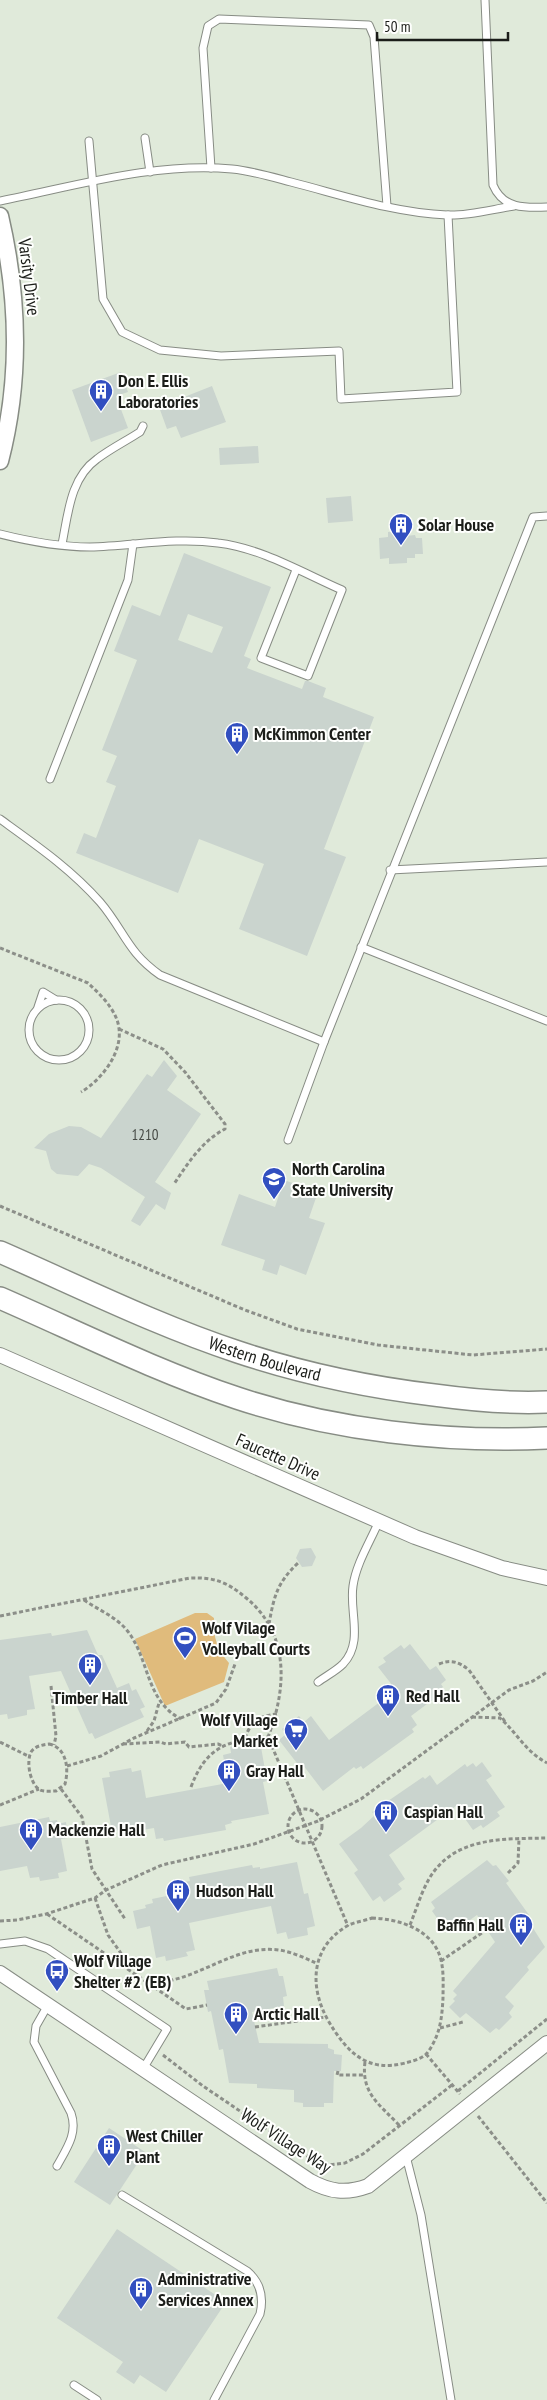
<svg xmlns="http://www.w3.org/2000/svg" width="547" height="2400" font-family="'PT Sans Narrow',sans-serif">
<rect width="100%" height="100%" fill="#eef3ea"/>
<rect fill="#e0eada" x="0" y="0" width="547" height="2400"/>
<path fill="#e0bb7c" d="M 195,1613 L 207,1613 L 214,1618 C 212,1635 218,1651 229,1663 L 224,1682 L 165,1706 L 135,1639 Z"/>
<g fill="#cad4ce" fill-rule="evenodd">
<polygon points="121,372 128,392 116,396 128,428 91,442 72,390"/>
<polygon points="212,386 226,422 181,438 176,426 167,429 159,407"/>
<polygon points="258,446 259,463 220,465 219,448"/>
<polygon points="351,496 353,521 328,523 326,498"/>
<polygon points="406,531 406,536 415,535 416,538 422,538 423,554 415,554 415,558 407,558 407,563 389,564 389,558 380,559 379,538 388,537 388,532"/>
<path d="M 184,553 L 271,587 L 244,656 L 251,659 L 247,668 L 302,689 L 305,681 L 308,681 L 326,688 L 323,697 L 374,717 L 324,849 L 346,857 L 307,956 L 239,929 L 264,864 L 199,839 L 178,893 L 76,853 L 84,833 L 96,838 L 116,786 L 106,782 L 117,756 L 102,750 L 137,660 L 114,651 L 132,605 L 160,616 ZM 188,614 L 223,627 L 212,653 L 178,640 Z"/>
<polygon points="164,1060 177,1076 167,1090 201,1114 155,1182 171,1193 165,1210 156,1204 140,1226 131,1221 145,1197 101,1168 89,1164 78,1176 57,1174 51,1169 46,1151 34,1148 49,1134 69,1126 81,1127 101,1138 147,1074 152,1077"/>
<polygon points="284,1180 318,1192 309,1218 325,1223 306,1275 280,1265 277,1275 262,1270 265,1260 221,1245 239,1194 275,1207"/>
<polygon points="311,1548 316,1557 312,1566 302,1567 296,1558 300,1549"/>
<polygon points="87,1630 98,1655 102,1655 117,1688 129,1683 132,1691 136,1689 145,1707 140,1709 144,1717 95,1739 92,1733 89,1734 61,1671 29,1676 35,1709 27,1710 27,1715 8,1719 7,1714 0,1715 0,1640 51,1633 52,1636"/>
<polygon points="410,1644 430,1670 436,1666 446,1680 441,1684 443,1687 436,1692 439,1695 411,1716 417,1725 412,1729 414,1732 363,1769 361,1766 356,1769 354,1767 323,1791 303,1765 300,1767 279,1740 286,1734 282,1729 299,1716 304,1722 311,1716 329,1740 396,1690 378,1667 386,1662 383,1658 401,1645 404,1649"/>
<polygon points="251,1742 252,1749 261,1747 267,1781 263,1782 269,1814 231,1821 232,1823 225,1825 226,1830 164,1841 163,1838 156,1839 154,1828 119,1834 119,1830 112,1832 102,1778 110,1777 109,1772 131,1768 132,1772 141,1770 146,1798 228,1783 223,1755 231,1753 230,1747"/>
<polygon points="482,1762 492,1776 486,1780 505,1807 497,1812 500,1816 483,1828 481,1825 473,1830 456,1806 389,1855 405,1879 398,1884 402,1889 384,1902 380,1896 373,1901 354,1873 358,1870 339,1844 361,1828 375,1815 372,1812 423,1777 425,1779 430,1775 437,1785 465,1764 467,1767 473,1763 476,1767"/>
<polygon points="49,1817 50,1821 57,1820 58,1824 66,1822 68,1838 61,1839 67,1871 58,1873 59,1878 40,1881 39,1877 30,1878 27,1866 0,1871 0,1827"/>
<polygon points="487,1860 493,1866 496,1865 509,1881 506,1883 529,1915 526,1917 545,1947 527,1967 529,1970 505,1997 514,2006 509,2013 512,2017 499,2030 496,2028 490,2033 466,2013 460,2018 449,2007 455,2001 453,1999 457,1995 453,1991 495,1942 477,1915 453,1932 448,1925 444,1928 432,1911 435,1908 431,1902"/>
<polygon points="297,1862 304,1894 308,1893 315,1926 307,1928 308,1935 288,1939 286,1932 277,1934 271,1906 189,1923 195,1950 186,1952 188,1956 166,1961 165,1956 156,1958 150,1926 137,1929 133,1911 146,1908 145,1905 153,1903 152,1899 186,1892 184,1882 190,1881 189,1877 252,1865 253,1868 260,1867 260,1869"/>
<polygon points="277,1968 279,1976 283,1976 287,1996 283,1997 284,2006 252,2012 259,2043 328,2044 328,2048 334,2050 334,2054 342,2055 341,2071 334,2071 333,2103 324,2103 324,2107 303,2107 303,2103 294,2102 294,2090 257,2088 257,2084 229,2083 223,2049 219,2050 211,2011 208,2012 204,1990 209,1990 207,1981"/>
<polygon points="109,2128 145,2152 110,2205 74,2182"/>
<polygon points="117,2229 226,2302 166,2392 140,2375 134,2384 116,2372 123,2362 57,2318"/>
</g>
<g fill="none" stroke-linecap="round" stroke-linejoin="round">
<g stroke="#878c84" stroke-width="9">
<g id="service">
<path d="M 485,0 L 493,185 C 503,209 525,208 547,207"/>
<polyline points="145,138 150,172"/>
<polyline points="89,141 103,299 122,332 160,350 221,356 339,351 341,399 457,392 448,215"/>
<polyline points="211,168 203,48 208,26 219,19 369,25 374,37 387,206"/>
<path d="M 0,201 C 76,186 154,162 232,169 C 252,171 272,177 291,182 C 342,195 394,213 447,215 C 469,216 493,209 514,206"/>
<path d="M 0,534 C 28,541 61,547 90,547 C 133,546 175,537 218,543 C 261,548 303,573 342,590 L 308,676 L 261,658 L 296,570"/>
<path d="M 62,544 C 68,515 70,478 97,459 C 110,449 126,441 140,432 L 143,426"/>
<polyline points="50,779 128,580 133,544"/>
<path d="M 0,819 C 36,845 71,869 100,902 C 124,930 127,952 160,975 L 324,1042 L 533,517 L 547,516"/>
<polyline points="390,870 547,862"/>
<polyline points="361,947 547,1021"/>
<circle cx="59" cy="1030" r="30"/>
<polyline points="38,1007 43,992 56,1000"/>
<polyline points="288,1140 324,1042"/>
<path d="M 318,1682 C 326,1676 336,1671 343,1664 C 364,1642 349,1612 353,1586 C 356,1564 370,1542 379,1521"/>
<polyline points="0,1944 25,1941 48,1949 167,2029 143,2069"/>
<path d="M 48,2005 L 36,2026 L 34,2042 L 71,2113 C 78,2133 67,2148 57,2166"/>
<polyline points="406,2156 421,2215 451,2400"/>
<path d="M 122,2195 L 247,2271 C 260,2282 264,2297 260,2314 L 214,2400"/>
<polyline points="74,2385 97,2400"/>
</g>
</g>
<g stroke="#878c84" stroke-width="16">
<g id="minor">
<polyline points="0,1355 415,1537 502,1568 547,1578"/>
<path d="M 0,1973 L 310,2181 C 330,2192 346,2194 368,2186 L 547,2043"/>
</g>
</g>
<g stroke="#878c84" stroke-width="19">
<path id="tertiary" d="M 0,216 C 19,298 21,380 0,461"/>
</g>
<g stroke="#878c84" stroke-width="24">
<g id="primary">
<path id="s1" d="M 0,1252 C 78,1286 156,1325 238,1352 C 301,1373 367,1387 434,1395 C 471,1400 509,1404 547,1402"/>
<path d="M 0,1298 C 78,1332 156,1371 237,1398 C 333,1430 446,1443 547,1438"/>
</g>
</g>
<g stroke="#8c8f89" stroke-width="3" stroke-dasharray="4 2.5" stroke-linecap="butt">
<path d="M 0,948 L 88,983 C 99,993 112,1006 117,1020 C 127,1048 103,1079 81,1092"/>
<path d="M 119,1029 L 163,1049 L 185,1072 L 225,1124 L 225,1129 C 202,1141 188,1163 174,1184"/>
<polyline points="0,1206 245,1310 297,1329 378,1345 473,1355 547,1349"/>
<path d="M 84,1600 C 97,1609 114,1616 125,1628 C 150,1656 144,1700 181,1719"/>
<path d="M 0,1616 L 190,1578 C 214,1577 227,1582 245,1597 C 290,1633 287,1688 268,1737 L 348,1926"/>
<path d="M 269,1624 C 274,1596 277,1583 298,1563"/>
<path d="M 439,1664 C 451,1659 459,1662 469,1670 L 506,1723"/>
<polyline points="51,1686 56,1736 54,1745"/>
<path d="M 472,1717 L 500,1718 C 517,1733 526,1752 547,1763"/>
<polyline points="147,1731 154,1721 159,1703"/>
<path d="M 245,1738 C 251,1721 259,1716 277,1714"/>
<polyline points="0,1742 30,1757"/>
<path d="M 49,1744 C 67,1748 69,1769 65,1784 L 56,1791 C 51,1791 45,1792 40,1790 C 30,1784 26,1762 31,1752 C 35,1746 42,1745 49,1744 Z"/>
<polyline points="123,1744 160,1742 166,1744 185,1742 189,1747 218,1744 223,1746"/>
<polyline points="67,1766 101,1756 134,1738 216,1703 226,1689 235,1664"/>
<path d="M 191,1787 C 206,1747 227,1740 268,1737"/>
<polyline points="61,1789 82,1817 92,1869 125,1919"/>
<polyline points="0,1805 39,1789"/>
<circle cx="305" cy="1826" r="17"/>
<polyline points="508,1873 518,1863 519,1839"/>
<polyline points="95,1898 108,1935 125,1959 128,1969"/>
<polyline points="47,1914 186,2009 207,2005"/>
<path d="M 372,1918 C 400,1919 434,1930 441,1960 C 444,1972 443,1986 443,1998 C 442,2018 440,2035 428,2052 C 423,2059 412,2061 405,2063 C 367,2073 347,2052 329,2022 C 309,1988 310,1948 347,1926 C 354,1922 364,1921 372,1918 Z"/>
<polyline points="0,1921 17,1920 46,1914 95,1898 106,1890 162,1865 254,1844 318,1821 361,1799 509,1690 533,1681 547,1672"/>
<path d="M 410,1925 C 416,1910 421,1893 429,1879 C 454,1836 504,1839 547,1838"/>
<polyline points="441,1961 486,1930"/>
<path d="M 150,1983 C 199,1982 232,1944 279,1950 C 292,1952 305,1958 316,1963"/>
<polyline points="255,2027 326,2017"/>
<polyline points="440,2028 463,2022"/>
<polyline points="426,2054 460,2094"/>
<polyline points="163,2055 203,2086 302,2153 316,2161 328,2165 345,2163 363,2154 452,2085"/>
<path d="M 365,2062 C 361,2093 379,2104 399,2125"/>
<polyline points="338,2071 337,2075 363,2075"/>
<polyline points="458,2091 547,2019"/>
<polyline points="478,2116 547,2203"/>
</g>
<use href="#service" stroke="#fff" stroke-width="7"/>
<use href="#minor" stroke="#fff" stroke-width="14"/>
<use href="#tertiary" stroke="#fff" stroke-width="16"/>
<use href="#primary" stroke="#fff" stroke-width="21"/>
</g>
<defs>
<g id="building-pin" transform="scale(1.25)"><path d="M0 17L-7.5 6A9.5 9.5 0 1 1 7.5 6Z" fill="#324fc0" stroke="#fefffd"/><path d="M-4-6H4V6H1V3H-1V6H-4ZM-2.5-4.3h1.7v1.8h-1.7ZM.8-4.3h1.7v1.8H.8ZM-2.5-1h1.7V.8h-1.7ZM.8-1h1.7V.8H.8Z" fill="#fff"/></g>
<g id="university-pin" transform="scale(1.25)"><path d="M0 17L-7.5 6A9.5 9.5 0 1 1 7.5 6Z" fill="#324fc0" stroke="#fefffd"/><path d="M0-5L7-2L0 1L-7-2ZM-4 1L0 2.5L4 1V4Q0 6-4 4Z" fill="#fff"/></g>
<g id="stadium-pin" transform="scale(1.25)"><path d="M0 17L-7.5 6A9.5 9.5 0 1 1 7.5 6Z" fill="#324fc0" stroke="#fefffd"/><path d="M0-5a6.5 5 0 1 0 0 10a6.5 5 0 1 0 0-10ZM-3.5-1.8h7v3.6h-7Z" fill="#fff"/></g>
<g id="supermarket-pin" transform="scale(1.25)"><path d="M0 17L-7.5 6A9.5 9.5 0 1 1 7.5 6Z" fill="#324fc0" stroke="#fefffd"/><path d="M-6-5.5h2.5l.6 2H6L4.5 2H-2.5L-4.4-4H-6ZM-1.5 3.2a1.3 1.3 0 1 0 .1 0ZM3 3.2a1.3 1.3 0 1 0 .1 0Z" fill="#fff"/></g>
<g id="bus-pin" transform="scale(1.25)"><path d="M0 17L-7.5 6A9.5 9.5 0 1 1 7.5 6Z" fill="#324fc0" stroke="#fefffd"/><path d="M-5-6H5V4H4V6H2V4H-2V6H-4V4H-5ZM-3.5-4V0h7V-4ZM-3.5 1.2v1.5H-2V1.2ZM2 1.2v1.5H3.5V1.2Z" fill="#fff"/></g>
</defs>
<g fill-rule="evenodd">
<use href="#building-pin" x="101" y="391"/>
<use href="#building-pin" x="401" y="525"/>
<use href="#building-pin" x="237" y="734"/>
<use href="#university-pin" x="274" y="1179"/>
<use href="#stadium-pin" x="185" y="1638"/>
<use href="#building-pin" x="90" y="1665"/>
<use href="#building-pin" x="388" y="1696"/>
<use href="#supermarket-pin" x="296" y="1730"/>
<use href="#building-pin" x="229" y="1771"/>
<use href="#building-pin" x="386" y="1812"/>
<use href="#building-pin" x="31" y="1830"/>
<use href="#building-pin" x="178" y="1891"/>
<use href="#building-pin" x="521" y="1925"/>
<use href="#bus-pin" x="57" y="1971"/>
<use href="#building-pin" x="236" y="2014"/>
<use href="#building-pin" x="109" y="2146"/>
<use href="#building-pin" x="141" y="2289"/>
</g>
<g text-anchor="middle" stroke-width="4" stroke-linejoin="round" paint-order="stroke">
<g font-size="15" fill="#474b46">
<text x="145" y="1140">1210</text>
</g>
<g font-size="18" fill="#1b1d19" stroke="#fefffd">
<text transform="translate(29 277) rotate(83)" y="6">Varsity Drive</text>
<text dy="6" stroke="none"><textPath href="#s1" startOffset="286">Western Boulevard</textPath></text>
<text transform="translate(278 1457) rotate(24)" y="6">Faucette Drive</text>
<text transform="translate(286 2141) rotate(33)" y="6">Wolf Village Way</text>
</g>
<g font-size="18" font-weight="bold" fill="#1b1d19" stroke="#fefffd" text-anchor="start">
<text x="118" y="387">Don E. Ellis<tspan x="118" dy="21">Laboratories</tspan></text>
<text x="418" y="531">Solar House</text>
<text x="254" y="740">McKimmon Center</text>
<text x="292" y="1175">North Carolina<tspan x="292" dy="21">State University</tspan></text>
<text x="202" y="1634">Wolf Vilage<tspan x="202" dy="21">Volleyball Courts</tspan></text>
<text x="406" y="1702">Red Hall</text>
<text x="90" y="1704" text-anchor="middle">Timber Hall</text>
<text x="278" y="1726" text-anchor="end">Wolf Village<tspan x="278" dy="21">Market</tspan></text>
<text x="246" y="1777">Gray Hall</text>
<text x="404" y="1818">Caspian Hall</text>
<text x="48" y="1836">Mackenzie Hall</text>
<text x="196" y="1897">Hudson Hall</text>
<text x="504" y="1931" text-anchor="end">Baffin Hall</text>
<text x="74" y="1967">Wolf Village<tspan x="74" dy="21">Shelter #2 (EB)</tspan></text>
<text x="254" y="2020">Arctic Hall</text>
<text x="126" y="2142">West Chiller<tspan x="126" dy="21">Plant</tspan></text>
<text x="158" y="2285">Administrative<tspan x="158" dy="21">Services Annex</tspan></text>
</g>
</g>
<path d="M377 32v8h131v-8" fill="none" stroke="#1b1d19" stroke-width="2.5"/>
<text x="384" y="32" font-size="15" fill="#1b1d19" stroke="#fefffd" stroke-width="4" paint-order="stroke">50 m</text>
</svg>
